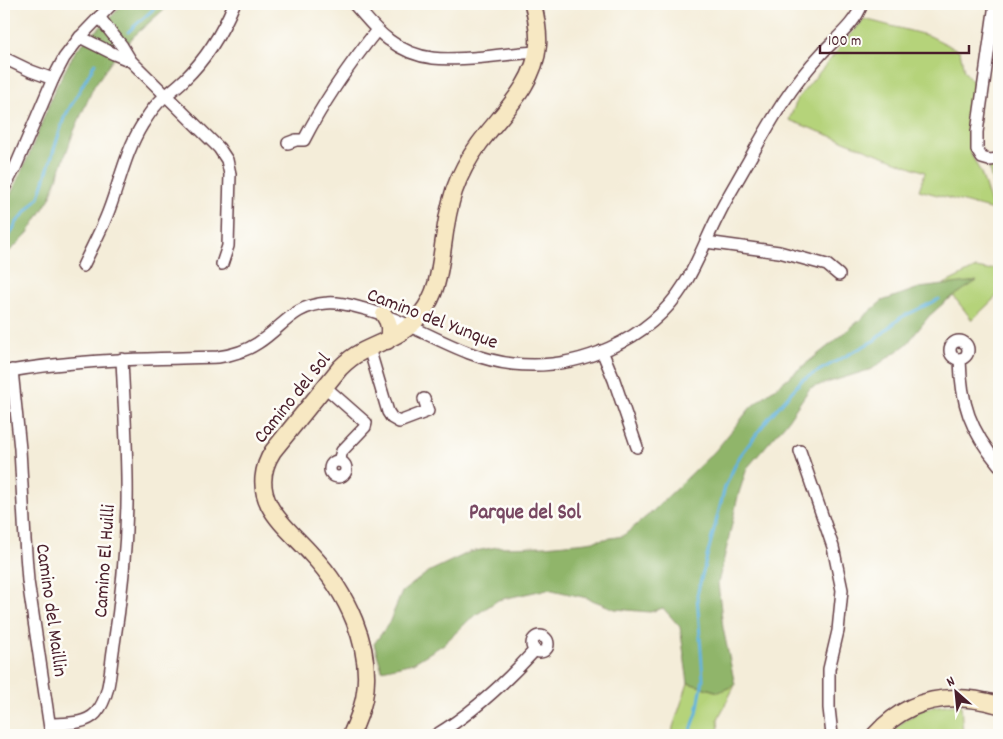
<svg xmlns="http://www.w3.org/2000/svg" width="1003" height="739" font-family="Dekko,sans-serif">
<rect width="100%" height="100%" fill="#fdfcf7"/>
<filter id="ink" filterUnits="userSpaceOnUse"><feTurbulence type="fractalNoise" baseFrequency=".02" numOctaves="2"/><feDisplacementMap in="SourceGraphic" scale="10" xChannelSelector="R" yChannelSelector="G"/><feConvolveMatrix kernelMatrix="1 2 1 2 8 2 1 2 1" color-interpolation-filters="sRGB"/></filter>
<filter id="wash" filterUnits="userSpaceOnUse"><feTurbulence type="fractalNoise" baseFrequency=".0096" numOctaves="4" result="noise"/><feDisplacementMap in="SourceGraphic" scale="20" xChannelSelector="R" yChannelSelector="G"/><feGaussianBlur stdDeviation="1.12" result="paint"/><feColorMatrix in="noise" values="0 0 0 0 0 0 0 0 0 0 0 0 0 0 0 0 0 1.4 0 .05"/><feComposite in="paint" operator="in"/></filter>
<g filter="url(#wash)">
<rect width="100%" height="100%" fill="#f4edd9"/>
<g fill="#b5d37a" stroke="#807952">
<polygon points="864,19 930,36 960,51 964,71 977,87 970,152 981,173 993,210 919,190 925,172 789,120 798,98"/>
<polygon points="999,167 999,217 989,168"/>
<polygon points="999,267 999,294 972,320 944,284 976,268 987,270"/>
<polygon points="688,683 718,692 735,685 718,719 719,735 672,735 673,727"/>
<polygon points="961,703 963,735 886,735 907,719 925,708"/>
</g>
<g fill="#90b56a" stroke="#6d6a4a">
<polygon points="123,4 170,4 134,36 111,62 94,86 74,131 50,198 28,233 4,257 4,209 29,155 55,89 76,50 112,16"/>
<polygon points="977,281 946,301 929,316 907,344 872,369 810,388 786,423 747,468 738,496 728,542 718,583 723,628 735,685 719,692 688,683 680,627 663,608 650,612 615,609 587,598 548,589 498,600 470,619 444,644 413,663 382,670 374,644 389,623 402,592 428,572 470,552 497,547 545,546 587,542 623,536 653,511 716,450 751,407 841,336 882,301 919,288"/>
</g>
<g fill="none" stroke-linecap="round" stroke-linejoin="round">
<g stroke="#63b4de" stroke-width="3">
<polyline points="128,32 159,4"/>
<polyline points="4,245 17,222 39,197 64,118 95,63"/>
<polyline points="693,735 691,730 697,713 703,679 697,595 725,487 738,459 767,420 802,380 875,340 900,318 939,299"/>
</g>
</g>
</g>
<g filter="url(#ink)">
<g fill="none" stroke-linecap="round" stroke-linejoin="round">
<g stroke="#643e45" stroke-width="14">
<g id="street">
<path d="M 354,4 C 365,16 375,30 389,40 C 419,63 448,60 484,57 C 502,55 519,53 537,52"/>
<polyline points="995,4 977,132 977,150 982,158 989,160 999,159"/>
<polyline points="99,17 122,46 131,61 219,148 227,160 230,174 228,246 222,264"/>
<polyline points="80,37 114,54 131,61"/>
<polyline points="4,58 31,71 53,79"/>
<path d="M 288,143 L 296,140 L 304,140 C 324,101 349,65 377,30"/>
<polyline points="4,188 15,168 53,79 64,58 80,37 112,4"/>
<polyline points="706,242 779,252 827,265 839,275"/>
<path d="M 83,266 C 92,247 102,229 109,210 C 120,181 126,151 142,125 C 148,116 153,107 161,100 C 168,93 177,87 184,80 C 207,58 222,33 234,4"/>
<circle cx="959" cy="350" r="9"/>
<polyline points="369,348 388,412 392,418 399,422 428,411 424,399"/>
<polyline points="602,351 614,380 637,447"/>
<path d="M 960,359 C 961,404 970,430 999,465"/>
<polyline points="12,370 20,449 25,540 28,581 51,735"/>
<path d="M 4,372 C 75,359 146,359 218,357 C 232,355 246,351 258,343 C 283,327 293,305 327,303 C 338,302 350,305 361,308 C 414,321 458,358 513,364 C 577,371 649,341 684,285 C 698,263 706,239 718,216 C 726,199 736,183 745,167 C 757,146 769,124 782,104 C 794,86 807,69 822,53 C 836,38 855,24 862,4"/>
<polyline points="324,386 366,423 365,427 342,451 339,461"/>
<polyline points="800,451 833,547 842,590 838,631 829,669 829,708 832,735"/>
<circle cx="338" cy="469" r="8"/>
<circle cx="540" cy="644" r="8"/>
<path d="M 50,724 C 65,723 85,725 96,713 C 110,697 110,671 113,651 C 121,602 126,553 127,504 C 128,455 124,407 122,359"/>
<path d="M 436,735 C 474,712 505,683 535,650"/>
</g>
</g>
<g stroke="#643e45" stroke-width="19">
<g id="secondary">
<path d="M 384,315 C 390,323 391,331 387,341"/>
<path d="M 351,735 C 356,724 361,712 364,699 C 374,647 346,591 311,554 C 298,539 278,523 269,505 C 260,487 262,468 273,451 L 340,368 C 346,362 353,356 361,352 C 384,340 404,336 421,314 C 439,292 440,266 444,239 C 446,223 449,207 454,191 C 460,174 468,159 479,144 C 501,114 535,85 538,45 C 539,31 536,17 533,4"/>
<path d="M 875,735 C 909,697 952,691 999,705"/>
</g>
</g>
<use href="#street" stroke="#fff" stroke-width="11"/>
<use href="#secondary" stroke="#f7e8c3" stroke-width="16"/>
</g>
</g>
<g text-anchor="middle" stroke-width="5" stroke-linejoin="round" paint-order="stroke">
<g font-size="20" fill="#4a1f2b" stroke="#fdfcf7">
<text transform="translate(433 317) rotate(21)" y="7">Camino del Yunque</text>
<text transform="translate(291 397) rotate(-51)" y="7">Camino del Sol</text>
<text transform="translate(103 561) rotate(-86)" y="7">Camino El Huilli</text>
<text transform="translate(53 610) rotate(82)" y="7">Camino del Maillin</text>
</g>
<g font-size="21" font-weight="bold" fill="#784862" stroke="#fdfcf7">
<text x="525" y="518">Parque del Sol</text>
</g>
</g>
<rect width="1003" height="739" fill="none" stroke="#fdfcf7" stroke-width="20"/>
<g transform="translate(956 692) rotate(333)" stroke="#fdfcf7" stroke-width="4" paint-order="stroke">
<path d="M0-4L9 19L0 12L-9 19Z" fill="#4a1f2b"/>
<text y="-8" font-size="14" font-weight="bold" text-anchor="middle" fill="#4a1f2b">N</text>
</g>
<path d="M820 45v8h149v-8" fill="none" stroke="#4a1f2b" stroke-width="2.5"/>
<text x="828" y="45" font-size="15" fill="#4a1f2b" stroke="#fdfcf7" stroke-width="4" paint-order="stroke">100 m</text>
</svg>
